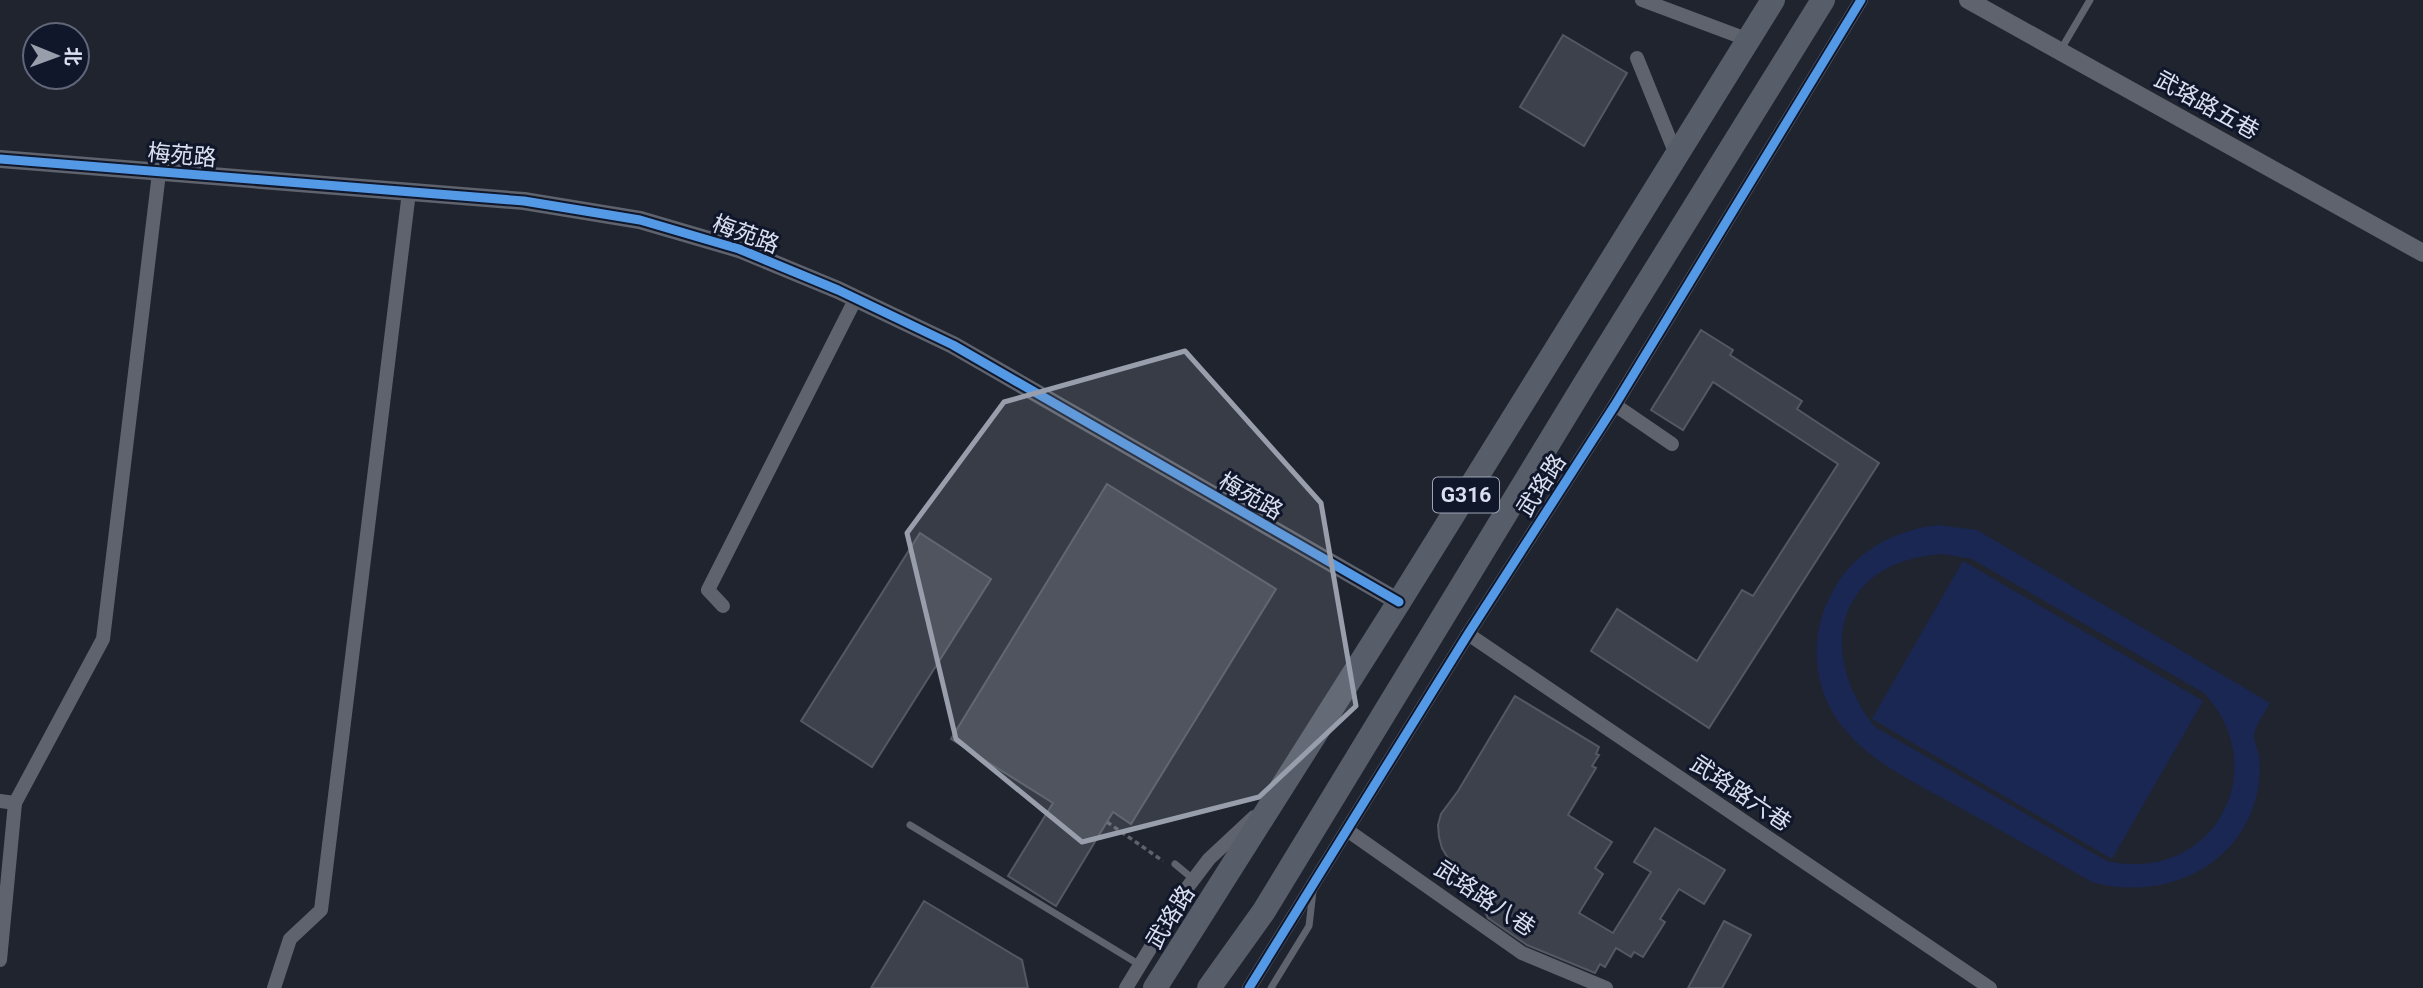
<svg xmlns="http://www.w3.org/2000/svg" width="2423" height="988" font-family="Roboto,'Noto Sans SC',sans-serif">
<rect width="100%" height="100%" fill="#1f242f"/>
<g fill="#1b2753" fill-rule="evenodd">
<path d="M 1938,525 L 1977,530 L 2270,703 C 2265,712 2258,721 2255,731 C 2252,738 2258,749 2259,757 C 2260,767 2260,779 2258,789 C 2243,867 2164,902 2092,882 C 2049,858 2006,833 1962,809 C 1905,776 1833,748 1819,676 C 1814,650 1817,623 1829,599 C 1848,555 1892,530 1938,525 ZM 1943,554 L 1972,559 L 2204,693 C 2276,771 2211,885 2107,861 L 1875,727 C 1814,651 1838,560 1943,554 Z"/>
<polygon points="1963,561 2203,701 2112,859 1872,719"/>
</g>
<g fill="#3c414b" stroke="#545862" stroke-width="2">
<polygon points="1563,35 1627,73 1584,146 1520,107"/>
<polygon points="1701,330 1733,350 1730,355 1802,401 1797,409 1879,463 1709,728 1591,651 1617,609 1697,661 1742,590 1753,596 1838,464 1713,382 1683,430 1651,410"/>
<polygon points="1107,484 1276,589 1131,824 1113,812 1056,906 1008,876 1053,803 951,739"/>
<polygon points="920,533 991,579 872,767 801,721"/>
<polygon points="1515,696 1599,747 1596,754 1599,755 1592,766 1596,768 1568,815 1612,842 1595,868 1603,874 1579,913 1613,933 1651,872 1634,862 1655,828 1725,870 1704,904 1679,889 1660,919 1665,922 1643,957 1634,952 1631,957 1616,948 1605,967 1600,964 1595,973 1527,945 1488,918 1475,893 1450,871 1452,865 1442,848 1439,837 1438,825 1441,814 1458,791"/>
<polygon points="924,901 1022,960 1028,988 871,988"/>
<polygon points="1724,921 1751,935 1722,988 1688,988"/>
</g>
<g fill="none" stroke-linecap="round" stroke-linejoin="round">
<polyline stroke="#5f626a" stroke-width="3.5" stroke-dasharray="5 3.5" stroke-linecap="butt" points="1107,822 1163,861"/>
<g stroke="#5f636d" stroke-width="7">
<polyline points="2060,51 2090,0"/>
<polyline points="910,825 1140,965"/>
<polyline points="1175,864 1193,879"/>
<polyline points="1271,988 1309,926 1313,891"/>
</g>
<g stroke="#5f636d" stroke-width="14">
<polyline points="1642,0 1749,40"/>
<polyline points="1637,58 1677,157"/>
<polyline points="1615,405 1672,444"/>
<polyline points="723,606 708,590 856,298"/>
<polyline points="1468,634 1990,988"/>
<polyline points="0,801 15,803"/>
<polyline points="1347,830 1522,953 1606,988"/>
<polyline points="0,960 15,803 103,639 159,173"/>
<polyline points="274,988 290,939 321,910 409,192"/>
<polyline points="1126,988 1187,888 1209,859 1254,817"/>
<polyline points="1249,988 1468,634 1615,405 1861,0"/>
</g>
<g stroke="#5f636d" stroke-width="18">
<polyline points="1968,0 2423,253"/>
<polyline points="0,159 524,201 640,220 739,249 838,290 953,345 1399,602"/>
</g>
<g stroke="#585e69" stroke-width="24">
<polyline points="1155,988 1399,602 1773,0"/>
<polyline points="1209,988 1264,911 1584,385 1823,0"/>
</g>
<g stroke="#10172b" stroke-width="13">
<g id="cycleway">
<polyline points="0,159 524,201 640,220 739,249 838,290 953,345 1399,602"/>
<polyline points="1249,988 1468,634 1615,405 1861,0"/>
</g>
</g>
<use href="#cycleway" stroke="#5399e6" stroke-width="9"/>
</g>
<path fill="#999eac" fill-opacity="0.2" stroke="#999eac" stroke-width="5" stroke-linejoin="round" d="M 1185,351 L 1321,503 L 1356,706 L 1259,797 L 1082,842 L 956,739 L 907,533 L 1004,402 Z"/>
<g text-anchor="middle" stroke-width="6" stroke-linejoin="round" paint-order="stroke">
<rect fill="#10172b" stroke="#9da4b4" stroke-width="2" x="1433" y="477.5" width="66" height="35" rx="5"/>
<g font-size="21" font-weight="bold" fill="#dae0ef">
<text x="1466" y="502">G316</text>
</g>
<g font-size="23" fill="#dae0ef" stroke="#10172b">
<text transform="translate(2207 105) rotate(29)" y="8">武珞路五巷</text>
<text transform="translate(182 155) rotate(5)" y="8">梅苑路</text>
<text transform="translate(746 234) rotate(20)" y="8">梅苑路</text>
<text transform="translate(1541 485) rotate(-57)" y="8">武珞路</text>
<text transform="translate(1251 496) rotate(30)" y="8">梅苑路</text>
<text transform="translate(1741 793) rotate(34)" y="8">武珞路六巷</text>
<text transform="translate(1485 898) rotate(34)" y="8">武珞路八巷</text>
<text transform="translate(1170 917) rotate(-58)" y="8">武珞路</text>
</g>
</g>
<g transform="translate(56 56) rotate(91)"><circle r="33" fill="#10172b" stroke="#616779" stroke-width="2"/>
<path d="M0-5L12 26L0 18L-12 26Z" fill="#999eac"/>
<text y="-10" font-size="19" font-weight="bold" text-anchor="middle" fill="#dae0ef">北</text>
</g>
</svg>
